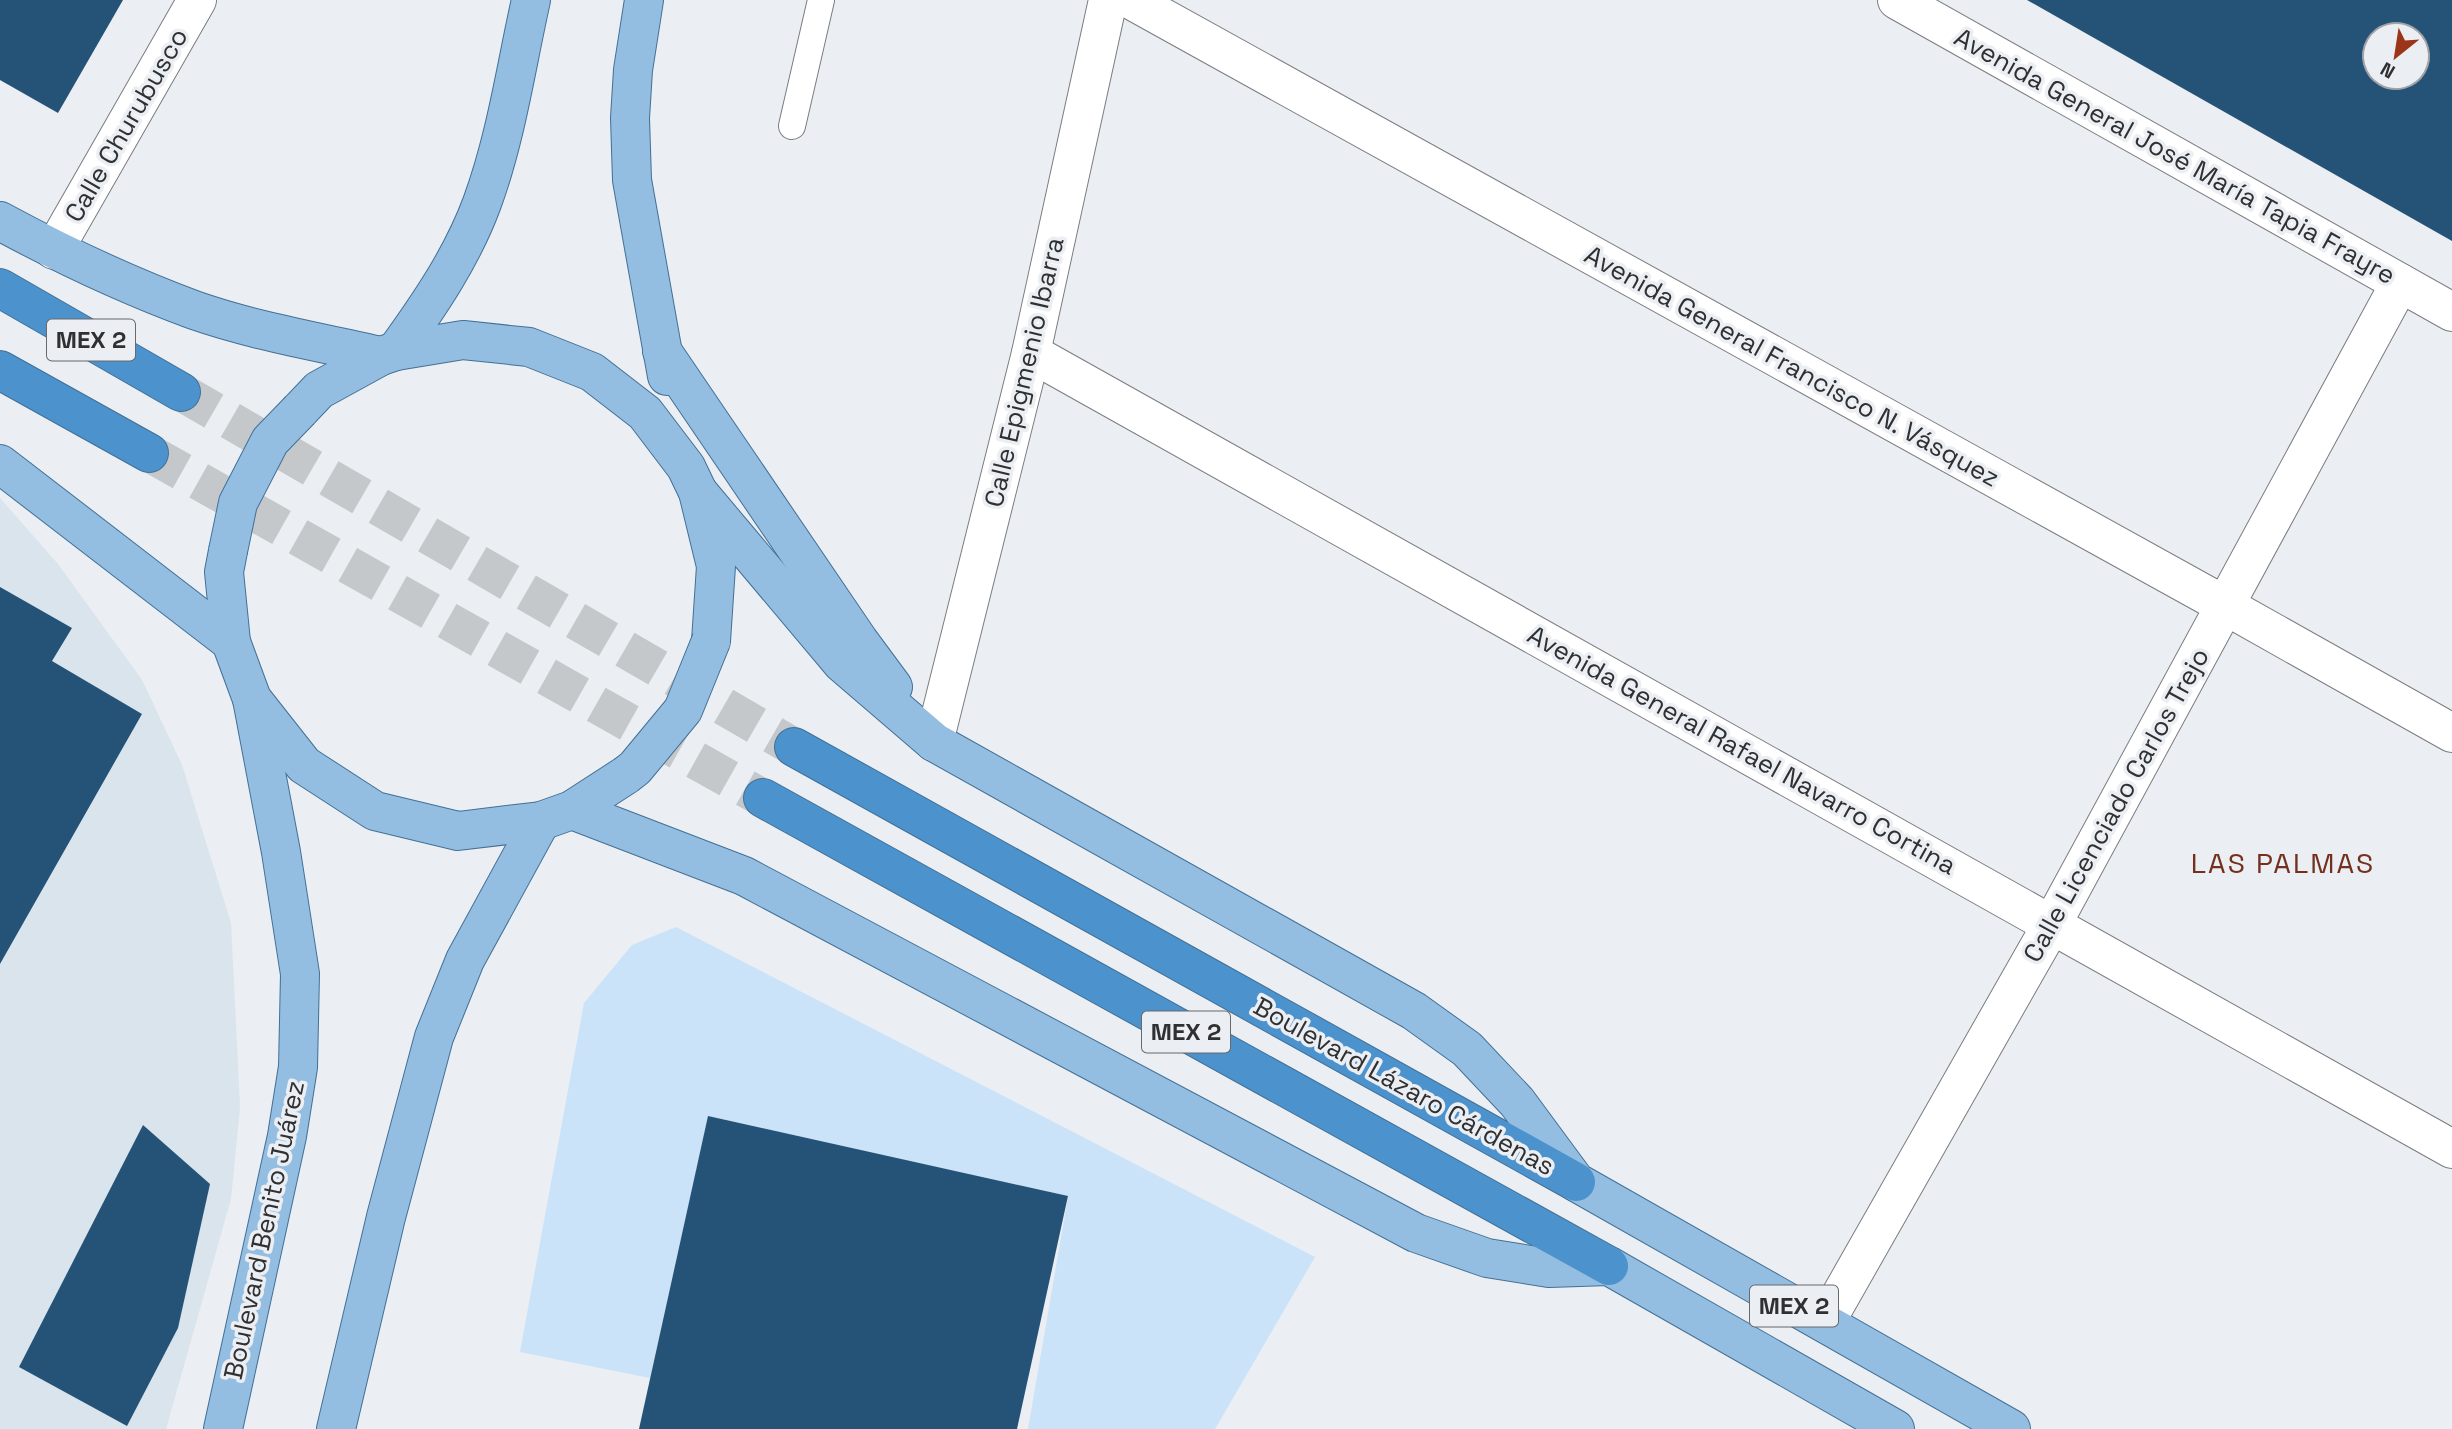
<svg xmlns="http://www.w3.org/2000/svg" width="2452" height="1429" font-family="'Space Grotesk',sans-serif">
<rect width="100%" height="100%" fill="#ebeef2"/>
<polygon fill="#dae4ec" points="0,498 58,564 142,680 182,765 231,923 240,1107 231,1199 166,1429 0,1429"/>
<polygon fill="#cae3f9" points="676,927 1315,1257 1215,1429 1028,1429 1068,1197 708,1117 650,1378 520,1352 584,1003 632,945"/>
<g fill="#255378" fill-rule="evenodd">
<polygon points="0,0 123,0 58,113 0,80"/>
<path d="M 2027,0 L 2452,0 L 2452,241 ZM 2375,35 L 2417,35 L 2417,77 L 2375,77 Z"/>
<polygon points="0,587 72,628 52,661 142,714 0,964"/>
<polygon points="708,1116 1068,1196 1017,1429 639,1429"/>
<polygon points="143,1125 210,1184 178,1328 127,1426 19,1367"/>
</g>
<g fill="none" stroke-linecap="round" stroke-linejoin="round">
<g stroke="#c5c8cb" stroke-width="38" stroke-dasharray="38 19" stroke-linecap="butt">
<polyline points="181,392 794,747"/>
<polyline points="149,453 763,798"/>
</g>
<g stroke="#7a7d80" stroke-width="28">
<polyline id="service" points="792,126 821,0"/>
</g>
<g stroke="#7a7d80" stroke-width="40">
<g id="minor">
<polyline points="1131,0 2226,606 2452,733"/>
<polyline points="1897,0 2452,312"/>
<polyline points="54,250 197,0"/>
<polyline points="1031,353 2452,1149"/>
<polyline points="934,742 1031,353 1108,0"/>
<polyline points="1825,1323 2052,924 2400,283"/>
</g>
</g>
<g stroke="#427096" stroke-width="40">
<g id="primary">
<polyline points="644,0 633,70 630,118 632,180 667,376"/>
<path d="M 0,221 C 61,254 129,286 194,310 C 254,331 319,342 381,356"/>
<path d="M 396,351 C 430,304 462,257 482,203 C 506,138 516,67 531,0"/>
<polyline points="662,351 859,641 893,687"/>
<polyline points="300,410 319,390 381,356 396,351 463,340 529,347 592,372 645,413 686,467 698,492 716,566 711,641"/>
<polyline points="0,464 231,642"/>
<polyline points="698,492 842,663 934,742 1414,1011 1467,1049 1517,1102 1576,1182 2011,1429"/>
<polyline points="228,551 224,572 231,642 252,699 304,765 375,811 458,831 541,821 572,810 626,775"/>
<polyline points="572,810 744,876 1416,1233 1487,1258 1549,1268 1609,1266 1895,1429"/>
<polyline points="223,1429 287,1136 298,1067 300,974 281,852 252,699"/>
<polyline points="336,1429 386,1217 434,1037 465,960 541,821"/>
</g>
</g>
<g stroke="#427096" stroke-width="40">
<g id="motorway">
<polyline points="0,288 181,392"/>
<polyline points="0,370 149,453"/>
<polyline points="794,747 1576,1182"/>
<polyline points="763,798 1609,1266"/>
</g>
</g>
<use href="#service" stroke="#fff" stroke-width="26"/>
<use href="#minor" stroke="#fff" stroke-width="38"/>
<use href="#primary" stroke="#94bee1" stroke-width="38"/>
<use href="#motorway" stroke="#4c92cd" stroke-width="38"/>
<g stroke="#427096" stroke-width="40" stroke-linecap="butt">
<g id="primary-bridge">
<polyline points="228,551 238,503 270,441 300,410"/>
<polyline points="626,775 635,768 683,710 711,641"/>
</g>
</g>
<use href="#primary-bridge" stroke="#94bee1" stroke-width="38"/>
</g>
<g text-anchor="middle" stroke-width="7" stroke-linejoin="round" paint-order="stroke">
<g fill="#ebeef2" stroke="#67696b" stroke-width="2">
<rect x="47" y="319.5" width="88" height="41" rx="5"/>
<rect x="1142" y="1011.5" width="88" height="41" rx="5"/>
<rect x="1750" y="1285.5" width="88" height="41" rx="5"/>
</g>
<g font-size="24" font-weight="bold" fill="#2f3031">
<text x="91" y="348">MEX 2</text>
<text x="1186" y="1040">MEX 2</text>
<text x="1794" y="1314">MEX 2</text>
</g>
<g font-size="26" fill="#2f3031" stroke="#ebeef2">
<text transform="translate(126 125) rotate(-60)" y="9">Calle Churubusco</text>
<text transform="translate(2175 156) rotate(29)" y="9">Avenida General José María Tapia Frayre</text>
<text transform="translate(1792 366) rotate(29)" y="9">Avenida General Francisco N. Vásquez</text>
<text transform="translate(1024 372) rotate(-77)" y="9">Calle Epigmenio Ibarra</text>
<text transform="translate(1742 750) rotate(29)" y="9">Avenida General Rafael Navarro Cortina</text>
<text transform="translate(2116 805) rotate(-61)" y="9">Calle Licenciado Carlos Trejo</text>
<text transform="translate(1404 1086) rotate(29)" y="9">Boulevard Lázaro Cárdenas</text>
<text transform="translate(264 1230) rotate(-78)" y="9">Boulevard Benito Juárez</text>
</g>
<g font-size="28" letter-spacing="2" fill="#74301e" stroke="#ebeef2">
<text x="2283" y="873">LAS PALMAS</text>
</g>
</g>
<g transform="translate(2396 56) rotate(210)"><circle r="33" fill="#ebeef2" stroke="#a0a2a5" stroke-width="2"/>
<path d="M0-5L12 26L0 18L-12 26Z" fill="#9c3418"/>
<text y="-10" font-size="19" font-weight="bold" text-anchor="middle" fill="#2f3031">N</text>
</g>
</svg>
